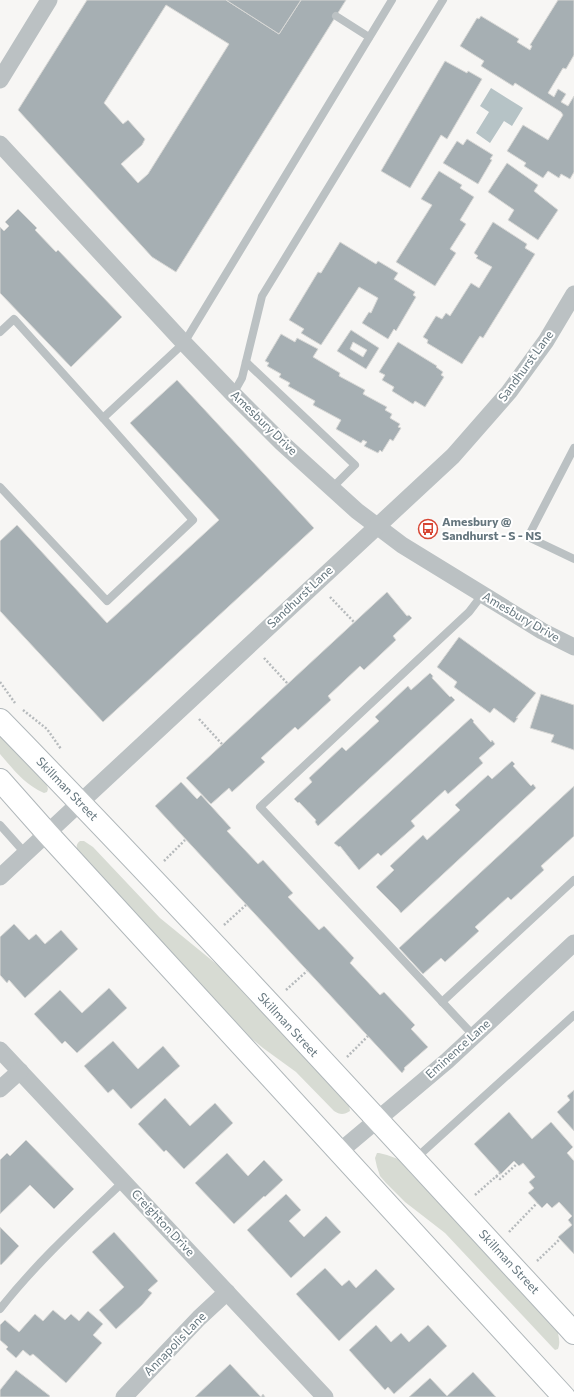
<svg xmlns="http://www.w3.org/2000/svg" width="574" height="1397" font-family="Commissioner,sans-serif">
<rect width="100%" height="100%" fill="#f7f6f4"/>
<g fill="#d7dbd3">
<path d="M 0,733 L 46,783 L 48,789 L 47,792 L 44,793 C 25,785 13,769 0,754 Z"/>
<path d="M 80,841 L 84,841 L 93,847 L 160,918 L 220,967 L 349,1105 L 350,1111 C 344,1115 340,1115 334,1111 L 296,1072 L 263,1048 L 251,1038 L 78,852 C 76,847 76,844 80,841 Z"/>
<path d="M 377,1153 L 379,1153 L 387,1155 L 398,1159 L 415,1178 L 427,1188 L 556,1326 C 558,1334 561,1341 558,1349 L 555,1350 L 553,1348 L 445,1233 L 405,1202 L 386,1183 L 380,1176 L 377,1167 L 375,1158 Z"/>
</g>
<polygon fill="#b6c3c6" points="491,88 523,108 512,126 504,121 490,143 476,133 489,112 480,106"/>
<g fill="#a6afb3" stroke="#d8d8d6" fill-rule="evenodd">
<path d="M 87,0 L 226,0 L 279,34 L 301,0 L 346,0 L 176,272 L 152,257 L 18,110 ZM 166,5 L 229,44 L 148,174 L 138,183 L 121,164 L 142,145 L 145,139 L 128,120 L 123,124 L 104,103 Z"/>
<polygon points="226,0 301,0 279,34"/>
<polygon points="558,0 574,0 574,55 566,69 563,68 548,93 554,97 558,89 566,94 561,102 568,106 574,96 574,172 570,179 561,174 559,178 548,171 543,178 524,166 526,163 507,151 523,125 548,140 563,115 561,112 515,83 513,86 481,66 484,61 460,46 477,18 479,19 481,16 519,39 517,42 530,50 532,46 530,45"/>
<polygon points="445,61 467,73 468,71 482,79 447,139 441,135 410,188 381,171"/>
<polygon points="467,139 493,155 490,159 492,160 478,184 443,163 457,141 463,145"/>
<polygon points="507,163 538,185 534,191 558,210 538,240 508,220 514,210 488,192"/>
<polygon points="439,171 462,185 460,188 474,197 460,220 466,224 450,249 456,253 435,286 396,262 432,205 421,199"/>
<polygon points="18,209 37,228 35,230 56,252 58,250 122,317 71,367 0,293 0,227 4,231 9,226 5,222"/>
<polygon points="493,222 527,244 525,248 535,254 483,338 480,336 462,364 427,343 428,340 423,337 436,316 442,319 446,313 450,316 471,283 479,288 492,267 476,258 478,256 474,253"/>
<polygon points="340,242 376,264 378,261 398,273 394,279 415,292 413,295 416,297 396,331 394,329 388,339 362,323 369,312 371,313 378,298 359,287 321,345 301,333 304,329 289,320 318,272 321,273"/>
<path d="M 351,330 L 379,348 L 366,369 L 337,351 ZM 353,342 L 367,350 L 363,357 L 350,349 Z"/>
<polygon points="281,334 295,342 297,338 318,349 313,357 340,373 339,376 365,390 363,394 387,407 385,410 392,414 390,418 400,424 398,427 401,428 393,441 390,439 382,452 380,450 378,453 364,446 367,442 363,440 361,443 336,429 341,420 313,405 315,401 288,386 290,383 279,377 281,374 267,366 269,363 265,361"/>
<polygon points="398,342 437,366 436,367 443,372 441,375 444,377 425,407 415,401 413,404 392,391 394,387 382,380 385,375 379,372"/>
<polygon points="177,380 314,528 103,722 0,611 0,541 17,525 107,623 219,520 130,423"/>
<polygon points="387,592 407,616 409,615 412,618 393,636 396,640 364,670 360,666 328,696 331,700 298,730 295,727 261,758 265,762 232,792 229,788 211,804 186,778"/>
<polygon points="459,637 536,693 516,718 518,718 514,723 494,708 490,713 454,687 457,682 437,667"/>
<polygon points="430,673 433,676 432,678 450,697 451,696 455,700 318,826 315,822 316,820 299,802 298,803 294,799 312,782 309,778 342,747 346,751 379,721 375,717 408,686 411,690"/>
<polygon points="541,694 574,705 574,750 551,742 554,735 530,728"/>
<polygon points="471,718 474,721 473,722 491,742 492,740 495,744 479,758 483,763 448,794 445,790 411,821 415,826 381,856 378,853 359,870 340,846 339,847 334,843"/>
<polygon points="512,761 515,764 513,766 531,786 533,784 536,788 401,913 398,909 376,887 394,870 390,866 423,835 427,840 460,810 455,805 488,775 492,779"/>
<polygon points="181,782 197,799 201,795 231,828 227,831 258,864 263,860 293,893 288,897 319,930 324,926 354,958 350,963 380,995 384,992 415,1025 411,1029 428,1047 404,1068 405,1069 402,1073 155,806"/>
<polygon points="574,786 574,836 541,866 544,870 511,900 508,897 475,927 479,931 445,962 441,958 423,974 399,948"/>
<polygon points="14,924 29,940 36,934 45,944 61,930 78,949 25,998 9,980 7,983 0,975 0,937"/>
<polygon points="109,988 127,1008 77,1053 65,1041 62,1044 34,1014 60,990 82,1013"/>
<polygon points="113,1041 138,1069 163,1046 180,1066 131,1109 113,1089 108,1093 84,1066"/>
<polygon points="574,1090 574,1131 557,1112 570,1100 567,1096"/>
<polygon points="165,1098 190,1126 215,1103 233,1123 184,1169 166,1150 164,1152 138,1124"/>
<polygon points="509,1112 532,1139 551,1122 573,1147 567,1153 574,1161 574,1254 558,1237 572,1225 568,1220 572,1216 559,1202 552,1208 547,1203 542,1208 528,1193 534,1188 529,1182 535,1177 523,1163 519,1166 514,1161 501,1174 474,1144"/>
<polygon points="26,1140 74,1189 54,1209 30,1185 0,1214 0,1160 7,1153 10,1156"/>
<polygon points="227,1153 248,1176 264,1160 283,1180 265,1197 264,1196 234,1224 195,1183"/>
<polygon points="286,1194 301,1210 289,1221 304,1237 326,1216 341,1232 291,1278 247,1230"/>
<polygon points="0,1227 19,1246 1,1265 0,1264"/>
<polygon points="114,1232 158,1281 148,1290 152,1293 142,1305 116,1329 99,1310 124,1287 92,1252"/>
<polygon points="325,1268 342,1286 349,1280 356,1288 376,1269 395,1289 339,1341 296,1294"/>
<polygon points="53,1310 65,1320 71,1314 79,1321 88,1311 103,1324 93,1335 102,1343 66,1383 33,1354 30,1356 23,1350 16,1358 6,1349 8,1347 0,1340 0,1325 5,1320 19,1332 35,1314 43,1321"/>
<polygon points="376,1325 391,1342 401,1333 409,1342 428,1325 447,1346 394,1394 388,1387 385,1390 349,1350"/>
<polygon points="230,1364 261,1397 263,1394 265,1397 195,1397"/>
<polygon points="16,1370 50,1396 49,1397 0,1397 0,1390"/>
<polygon points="473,1372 496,1397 409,1397 430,1378 447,1396"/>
</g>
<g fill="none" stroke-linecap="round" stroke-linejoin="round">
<g stroke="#b0b7ba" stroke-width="24">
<g id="secondary">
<path d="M 0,720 C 195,920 384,1127 574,1333"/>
<polyline points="0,780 47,833 564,1397"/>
</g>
</g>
<g stroke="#b6babc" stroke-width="2.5" stroke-dasharray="2 2" stroke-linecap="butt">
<polyline points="330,597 354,622"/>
<polyline points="264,658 288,684"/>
<polyline points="0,682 15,703"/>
<polyline points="23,710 47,729 61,749"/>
<polyline points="199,719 222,744"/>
<polyline points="164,861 185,840"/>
<polyline points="224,925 246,905"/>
<polyline points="286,990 307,971"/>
<polyline points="347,1057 368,1036"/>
<polyline points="496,1176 500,1179 517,1164"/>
<polyline points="475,1195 500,1173"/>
<polyline points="509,1232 537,1203"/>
<polyline points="537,1261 560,1239"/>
</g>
<g stroke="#bbc1c3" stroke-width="8">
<polyline points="336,16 369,37"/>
<polyline points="0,332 14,319 103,418 184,343 392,0"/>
<polyline points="246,362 355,465 332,488"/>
<polyline points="233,394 242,378 262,296 443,0"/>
<polyline points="574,448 528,537 574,559"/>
<polyline points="0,487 107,601 193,520 103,418"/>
<polyline points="0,825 25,853"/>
<polyline points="442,1002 574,880"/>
<polyline points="474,1036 260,807 469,612 482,595"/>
<polyline points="415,1159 574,1015"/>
<path d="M 0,1309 C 37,1262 81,1222 124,1181"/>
</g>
<g stroke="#bbc1c3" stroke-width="17">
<polyline points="0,80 49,0"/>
<polyline points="0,144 184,343 233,394 282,443 357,511 402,545 542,631 574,647"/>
<polyline points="0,877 453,456 509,392 546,341 574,294"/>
<polyline points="0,1050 325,1397"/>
<polyline points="0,1089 20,1071"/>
<polyline points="339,1152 447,1061 574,943"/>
<polyline points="124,1397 199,1318 227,1292"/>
</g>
<use href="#secondary" stroke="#fff" stroke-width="22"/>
</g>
<defs>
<g id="bus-ring" transform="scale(1)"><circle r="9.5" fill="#fff" stroke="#d74634" stroke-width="1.5"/><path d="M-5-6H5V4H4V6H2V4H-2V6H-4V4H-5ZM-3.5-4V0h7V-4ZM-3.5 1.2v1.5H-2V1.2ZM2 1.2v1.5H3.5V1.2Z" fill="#d74634"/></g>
</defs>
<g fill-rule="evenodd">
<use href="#bus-ring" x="428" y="529"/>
</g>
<g text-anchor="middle" stroke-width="4" stroke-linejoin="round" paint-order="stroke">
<g font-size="12" fill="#64757d" stroke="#fff">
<text transform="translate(526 366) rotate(-54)" y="4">Sandhurst Lane</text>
<text transform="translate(264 423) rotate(44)" y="4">Amesbury Drive</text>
<text transform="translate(300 597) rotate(-43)" y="4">Sandhurst Lane</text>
<text transform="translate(521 617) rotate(30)" y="4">Amesbury Drive</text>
<text transform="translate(67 789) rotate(46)" y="4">Skillman Street</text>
<text transform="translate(288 1025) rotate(47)" y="4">Skillman Street</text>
<text transform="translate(458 1049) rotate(-42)" y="4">Eminence Lane</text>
<text transform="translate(163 1223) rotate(47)" y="4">Creighton Drive</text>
<text transform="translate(509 1262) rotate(47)" y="4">Skillman Street</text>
<text transform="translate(175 1344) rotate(-46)" y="4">Annapolis Lane</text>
</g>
<g font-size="12" font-weight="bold" fill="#64757d" stroke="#fff" text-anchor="start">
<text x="442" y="526">Amesbury @<tspan x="442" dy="14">Sandhurst - S - NS</tspan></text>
</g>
</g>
</svg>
